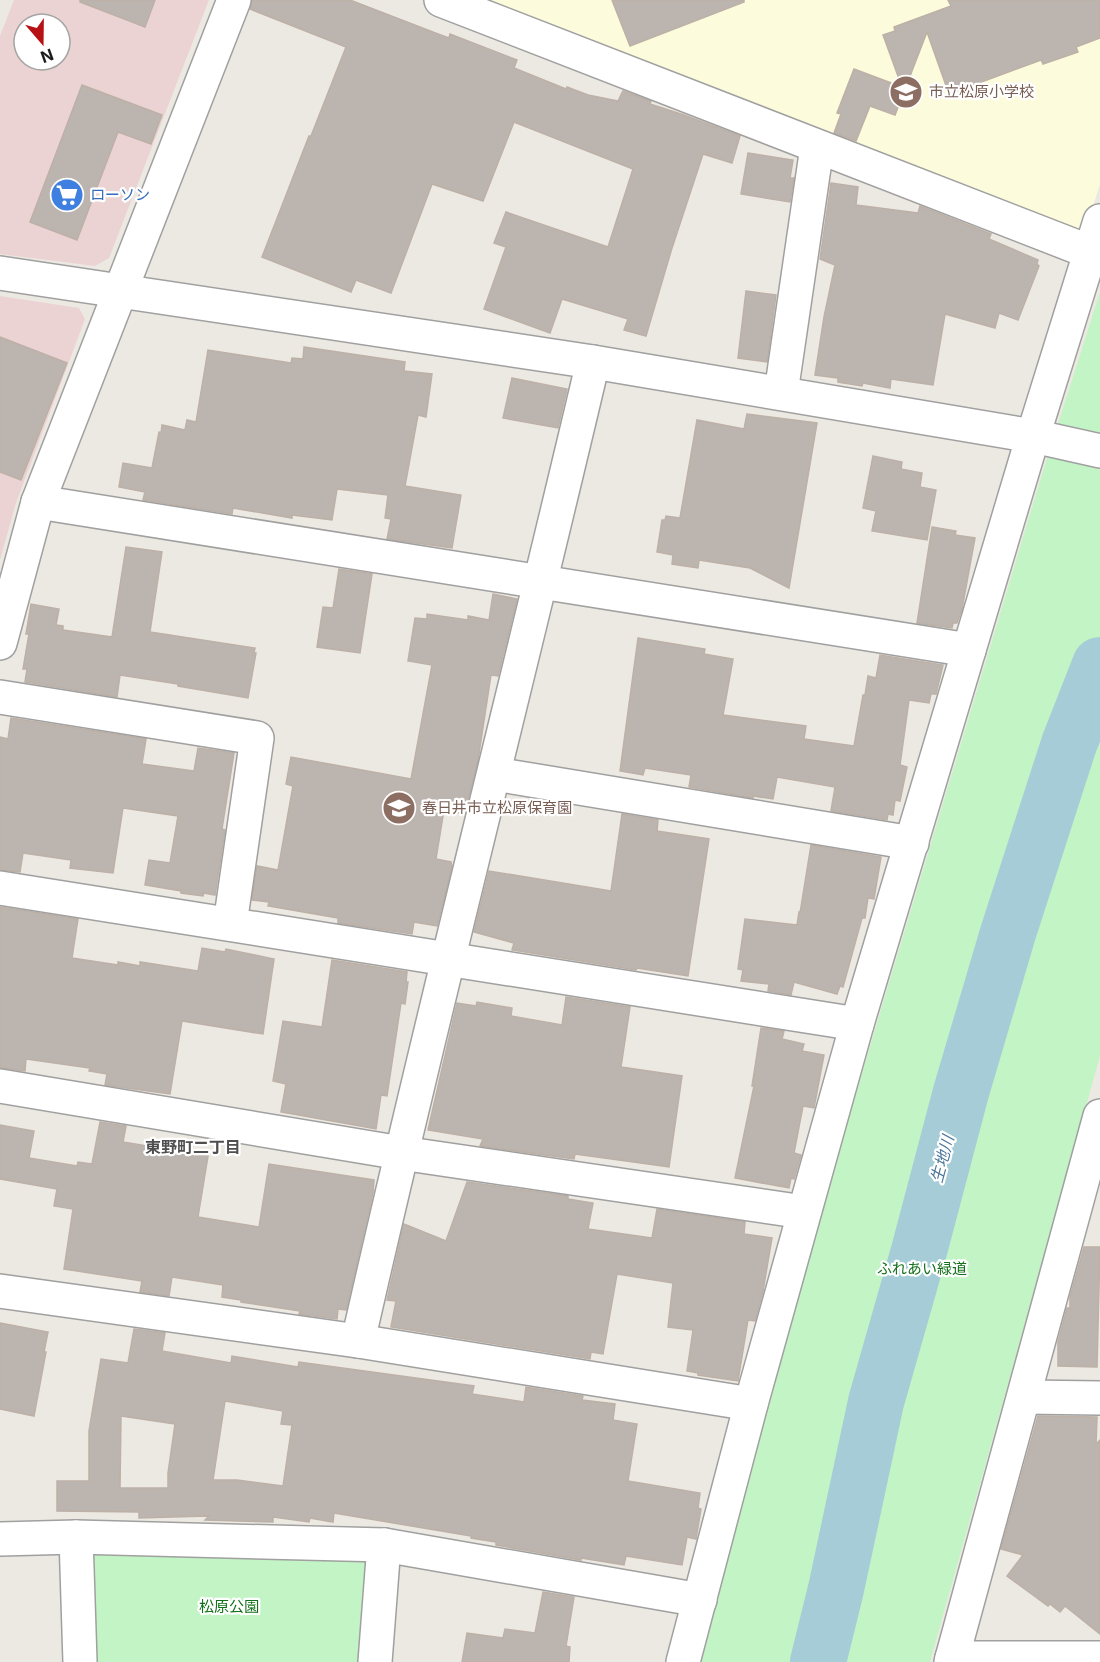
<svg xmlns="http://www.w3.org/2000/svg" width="1100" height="1662" font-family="Inter,'Noto Sans JP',sans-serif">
<rect width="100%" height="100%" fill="#ece9e2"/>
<g fill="#ecd3d3" fill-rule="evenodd">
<path d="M 14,0 L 209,0 L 109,258 L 95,266 L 0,254 L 0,36 ZM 24,24 L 60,24 L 60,60 L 24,60 Z"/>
<polygon points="0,296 79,308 85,319 16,503 0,560"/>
</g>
<polygon fill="#fcfbdc" points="474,0 1100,0 1100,184 1087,225 1074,232"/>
<g fill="#c2f4c5">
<polygon points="1100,292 1100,1056 930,1662 695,1662 819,1216 1043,471"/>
<polygon points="99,1551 361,1553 370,1565 361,1662 88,1662 89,1561"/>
</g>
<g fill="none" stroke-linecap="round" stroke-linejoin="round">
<polyline stroke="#a6cdd7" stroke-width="56" points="818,1662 836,1589 876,1402 919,1251 961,1092 1008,933 1069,744 1100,665"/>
</g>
<g fill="#bcb5af" stroke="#bdb0a6" stroke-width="1.5" fill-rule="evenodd">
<polygon points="80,0 155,0 145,27 80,2"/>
<polygon points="252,0 350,0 438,34 449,38 450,34 517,60 514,68 566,89 567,87 588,95 618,101 623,91 651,101 650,104 684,115 740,136 732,163 703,154 672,248 646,336 624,330 628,319 562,299 550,333 484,309 506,247 494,243 506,212 608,247 633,169 514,122 483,201 432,184 391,293 356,280 351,292 262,257 309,136 311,136 346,47 250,9"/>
<polygon points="612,0 744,0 744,2 630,46"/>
<polygon points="948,0 1100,0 1100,38 1076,47 1078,52 1043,64 1041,60 949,94 927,32 895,115 870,106 856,141 834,133 841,114 837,113 854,69 902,87 883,35 895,31 894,27 951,6"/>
<polygon points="82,85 162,115 151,144 118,132 77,240 30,222"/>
<polygon points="748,153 793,160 790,178 794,178 790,202 741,194"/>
<polygon points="831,183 858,187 856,205 918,213 920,206 991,234 989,239 1038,260 1037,264 1039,266 1018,320 999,313 995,328 945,314 933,385 891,379 890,388 863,383 862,386 838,382 838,378 815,375 824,317 835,265 820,259"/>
<polygon points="746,291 776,295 767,362 738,358"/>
<polygon points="0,337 67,363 21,480 0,472"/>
<polygon points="304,347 405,362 404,371 432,374 426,417 418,415 405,486 461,495 452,548 387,539 391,519 385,518 388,495 337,489 332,520 292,515 292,518 233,508 232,514 143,500 145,492 119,487 123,463 152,468 159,432 161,433 162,425 185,430 187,420 196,422 208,350 291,363 292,358 303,359"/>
<polygon points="512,378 567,389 558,428 503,418"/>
<polygon points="747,414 817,423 789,588 750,568 699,560 698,568 672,564 673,555 657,552 662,520 665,520 666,516 680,518 697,420 744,429"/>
<polygon points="873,456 902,462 901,469 922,473 920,487 936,490 927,540 872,531 876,511 863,508"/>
<polygon points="932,527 956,531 955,535 975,538 962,609 957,623 953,623 952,628 917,623"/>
<polygon points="126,547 162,552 150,632 255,648 254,653 256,653 248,698 178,686 178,684 120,675 117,697 25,682 27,669 23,669 29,634 26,634 31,604 59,609 56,625 63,626 63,630 112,637"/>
<polygon points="339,569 372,574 360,653 317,647 323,607 333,608"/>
<polygon points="493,594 517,599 498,676 491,675 478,760 467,803 462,802 460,813 444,810 436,859 451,862 452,866 437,926 414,922 412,934 338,923 338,918 268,906 269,902 252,900 257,866 278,870 293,786 286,784 291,757 411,779 432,665 408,661 415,618 427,619 427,614 468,620 468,616 489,620"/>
<polygon points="638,638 705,649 704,654 733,659 723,715 806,726 804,739 854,746 863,695 865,695 868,676 876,678 880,655 943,665 936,694 931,694 929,703 909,700 900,765 907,767 900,801 895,800 893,815 888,814 887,820 831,811 835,787 777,777 773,799 753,796 753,798 689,787 691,775 645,768 643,775 620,771"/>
<polygon points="11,718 146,739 142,764 194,771 198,748 234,753 222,829 225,830 215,895 204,893 203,896 181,893 181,891 145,885 149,860 170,863 178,816 123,808 113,873 70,868 71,860 23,853 20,872 0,870 0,737 8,739"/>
<polygon points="622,814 658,820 657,831 709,839 688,976 637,968 636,970 512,950 514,943 474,932 489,871 611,891"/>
<polygon points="811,845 881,857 874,899 868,898 865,918 862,918 843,987 840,986 837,994 794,982 791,995 768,991 769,984 741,981 743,970 738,969 745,919 797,925 799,912 800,913"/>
<polygon points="0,907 78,919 72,958 118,965 118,962 140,966 140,962 198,971 202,948 225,952 226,949 274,959 263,1034 182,1021 170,1094 105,1085 107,1074 89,1071 90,1068 26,1059 25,1071 0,1068"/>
<polygon points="332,960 407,972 406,982 408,982 405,1004 401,1003 387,1096 381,1095 376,1129 281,1112 286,1084 273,1081 283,1021 322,1027"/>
<polygon points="566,997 630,1007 621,1067 682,1076 669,1167 575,1154 574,1159 480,1146 483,1139 428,1130 457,1003 476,1006 477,1002 512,1008 511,1016 562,1025"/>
<polygon points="761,1028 784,1031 782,1039 804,1044 802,1051 824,1055 814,1108 803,1106 794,1153 801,1155 794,1179 791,1178 789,1188 735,1178 754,1086 752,1086"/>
<polygon points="100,1122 126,1126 123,1142 208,1156 198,1217 259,1227 269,1164 374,1180 373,1193 346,1310 338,1309 337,1319 299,1314 300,1311 241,1302 241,1300 222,1297 223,1285 172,1277 169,1296 140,1292 142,1281 64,1269 73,1209 54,1206 57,1189 0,1179 0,1125 34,1131 29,1158 77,1166 78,1162 92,1164"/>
<polygon points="467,1182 568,1196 568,1199 593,1203 588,1229 652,1238 657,1209 745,1222 744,1234 772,1238 763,1291 755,1321 748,1320 738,1381 698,1375 698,1373 687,1371 693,1330 668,1327 673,1283 617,1274 603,1354 591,1352 590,1359 391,1327 396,1301 387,1300 404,1224 446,1241"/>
<polygon points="1084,1247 1100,1247 1097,1367 1058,1366 1058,1342 1067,1308 1070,1308 1070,1297"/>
<polygon points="0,1323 48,1332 44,1352 46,1352 34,1416 0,1409"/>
<path d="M 134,1329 L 165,1333 L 162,1351 L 231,1363 L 232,1356 L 298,1367 L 299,1362 L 474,1386 L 472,1394 L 524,1402 L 526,1387 L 583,1396 L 582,1400 L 615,1404 L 613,1420 L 637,1424 L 628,1481 L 700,1493 L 698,1508 L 701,1509 L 696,1539 L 687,1537 L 682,1565 L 626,1556 L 624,1565 L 581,1558 L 581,1560 L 496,1545 L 496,1542 L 471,1538 L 471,1536 L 334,1513 L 333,1522 L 310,1518 L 309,1522 L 273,1517 L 273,1522 L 205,1520 L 209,1516 L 139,1518 L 139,1512 L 57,1511 L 57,1481 L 89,1481 L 89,1431 L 101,1359 L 128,1363 ZM 225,1401 L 283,1411 L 281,1424 L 292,1425 L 283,1486 L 237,1480 L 213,1480 ZM 121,1416 L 175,1424 L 168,1473 L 168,1488 L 120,1488 Z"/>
<polygon points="1038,1416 1097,1417 1096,1444 1100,1440 1100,1634 1065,1606 1060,1612 1050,1604 1048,1606 1007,1576 1023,1555 1001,1549"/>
<polygon points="543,1592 574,1597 566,1646 570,1647 569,1662 462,1662 467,1633 503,1638 505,1629 535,1633"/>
</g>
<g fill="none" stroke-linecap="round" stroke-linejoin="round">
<g stroke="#a0a0a0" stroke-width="36">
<g id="minor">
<polyline points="441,0 1090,252"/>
<polyline points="0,273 593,362 1033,436 1100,451"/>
<polyline points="781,393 817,147"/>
<polyline points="38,502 969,650"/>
<polyline points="0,643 38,502 234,0"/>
<polyline points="0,697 257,738 230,924"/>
<polyline points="495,774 912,843"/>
<polyline points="0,888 857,1024"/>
<polyline points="0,1086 401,1153 804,1212"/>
<polyline points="0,1291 358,1341 751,1404"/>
<path d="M 358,1341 C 432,1014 516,689 593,362"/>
<polyline points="1024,1397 1100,1398"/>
<polyline points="76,1537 80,1662"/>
<polyline points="0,1539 76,1537 384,1545 700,1600"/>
<polyline points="952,1658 1098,1658 1100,1660"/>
<polyline points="375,1662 384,1545"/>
<polyline points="683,1662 751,1404 857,1024 1033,436 1100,221"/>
<polyline points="951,1662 1100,1116"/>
</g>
</g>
<use href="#minor" stroke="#fff" stroke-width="33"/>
</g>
<defs>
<g id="school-disc" transform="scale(1.725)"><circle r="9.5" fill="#8d6e63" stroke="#fff"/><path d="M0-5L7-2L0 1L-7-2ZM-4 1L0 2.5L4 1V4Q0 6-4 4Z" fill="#fff"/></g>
<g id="supermarket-disc" transform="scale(1.725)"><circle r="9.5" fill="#3f7fe0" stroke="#fff"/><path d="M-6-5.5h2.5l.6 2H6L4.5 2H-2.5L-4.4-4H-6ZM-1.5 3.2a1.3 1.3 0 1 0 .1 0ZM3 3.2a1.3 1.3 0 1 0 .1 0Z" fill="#fff"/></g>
</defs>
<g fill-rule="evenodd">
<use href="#school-disc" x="906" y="92"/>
<use href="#supermarket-disc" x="67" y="195"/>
<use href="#school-disc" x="399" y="808"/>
</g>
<g text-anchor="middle" stroke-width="4.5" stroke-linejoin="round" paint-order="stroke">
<g font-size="15" fill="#785e54" stroke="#fff" text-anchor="start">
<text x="929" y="97">市立松原小学校</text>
<text x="422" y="813">春日井市立松原保育園</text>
</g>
<g font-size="15" fill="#366cbe" stroke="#fff" text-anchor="start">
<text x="90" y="200">ローソン</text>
</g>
<g font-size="15" fill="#14701a" stroke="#fff">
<text x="922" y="1274">ふれあい緑道</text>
<text x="229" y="1612">松原公園</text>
</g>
<g font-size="16" font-weight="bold" fill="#4f4f4f" stroke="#fff">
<text x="193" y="1153">東野町二丁目</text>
</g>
<g font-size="16" font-style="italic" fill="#4e779c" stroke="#fff">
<text transform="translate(942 1159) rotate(-75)" y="6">生地川</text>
</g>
</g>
<g transform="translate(42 42) rotate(160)"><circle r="28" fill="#ffffff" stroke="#a4a4a4" stroke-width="1.5"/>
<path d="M0-4.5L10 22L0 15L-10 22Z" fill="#b71114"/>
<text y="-9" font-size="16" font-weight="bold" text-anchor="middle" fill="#1c1c1c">N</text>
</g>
</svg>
